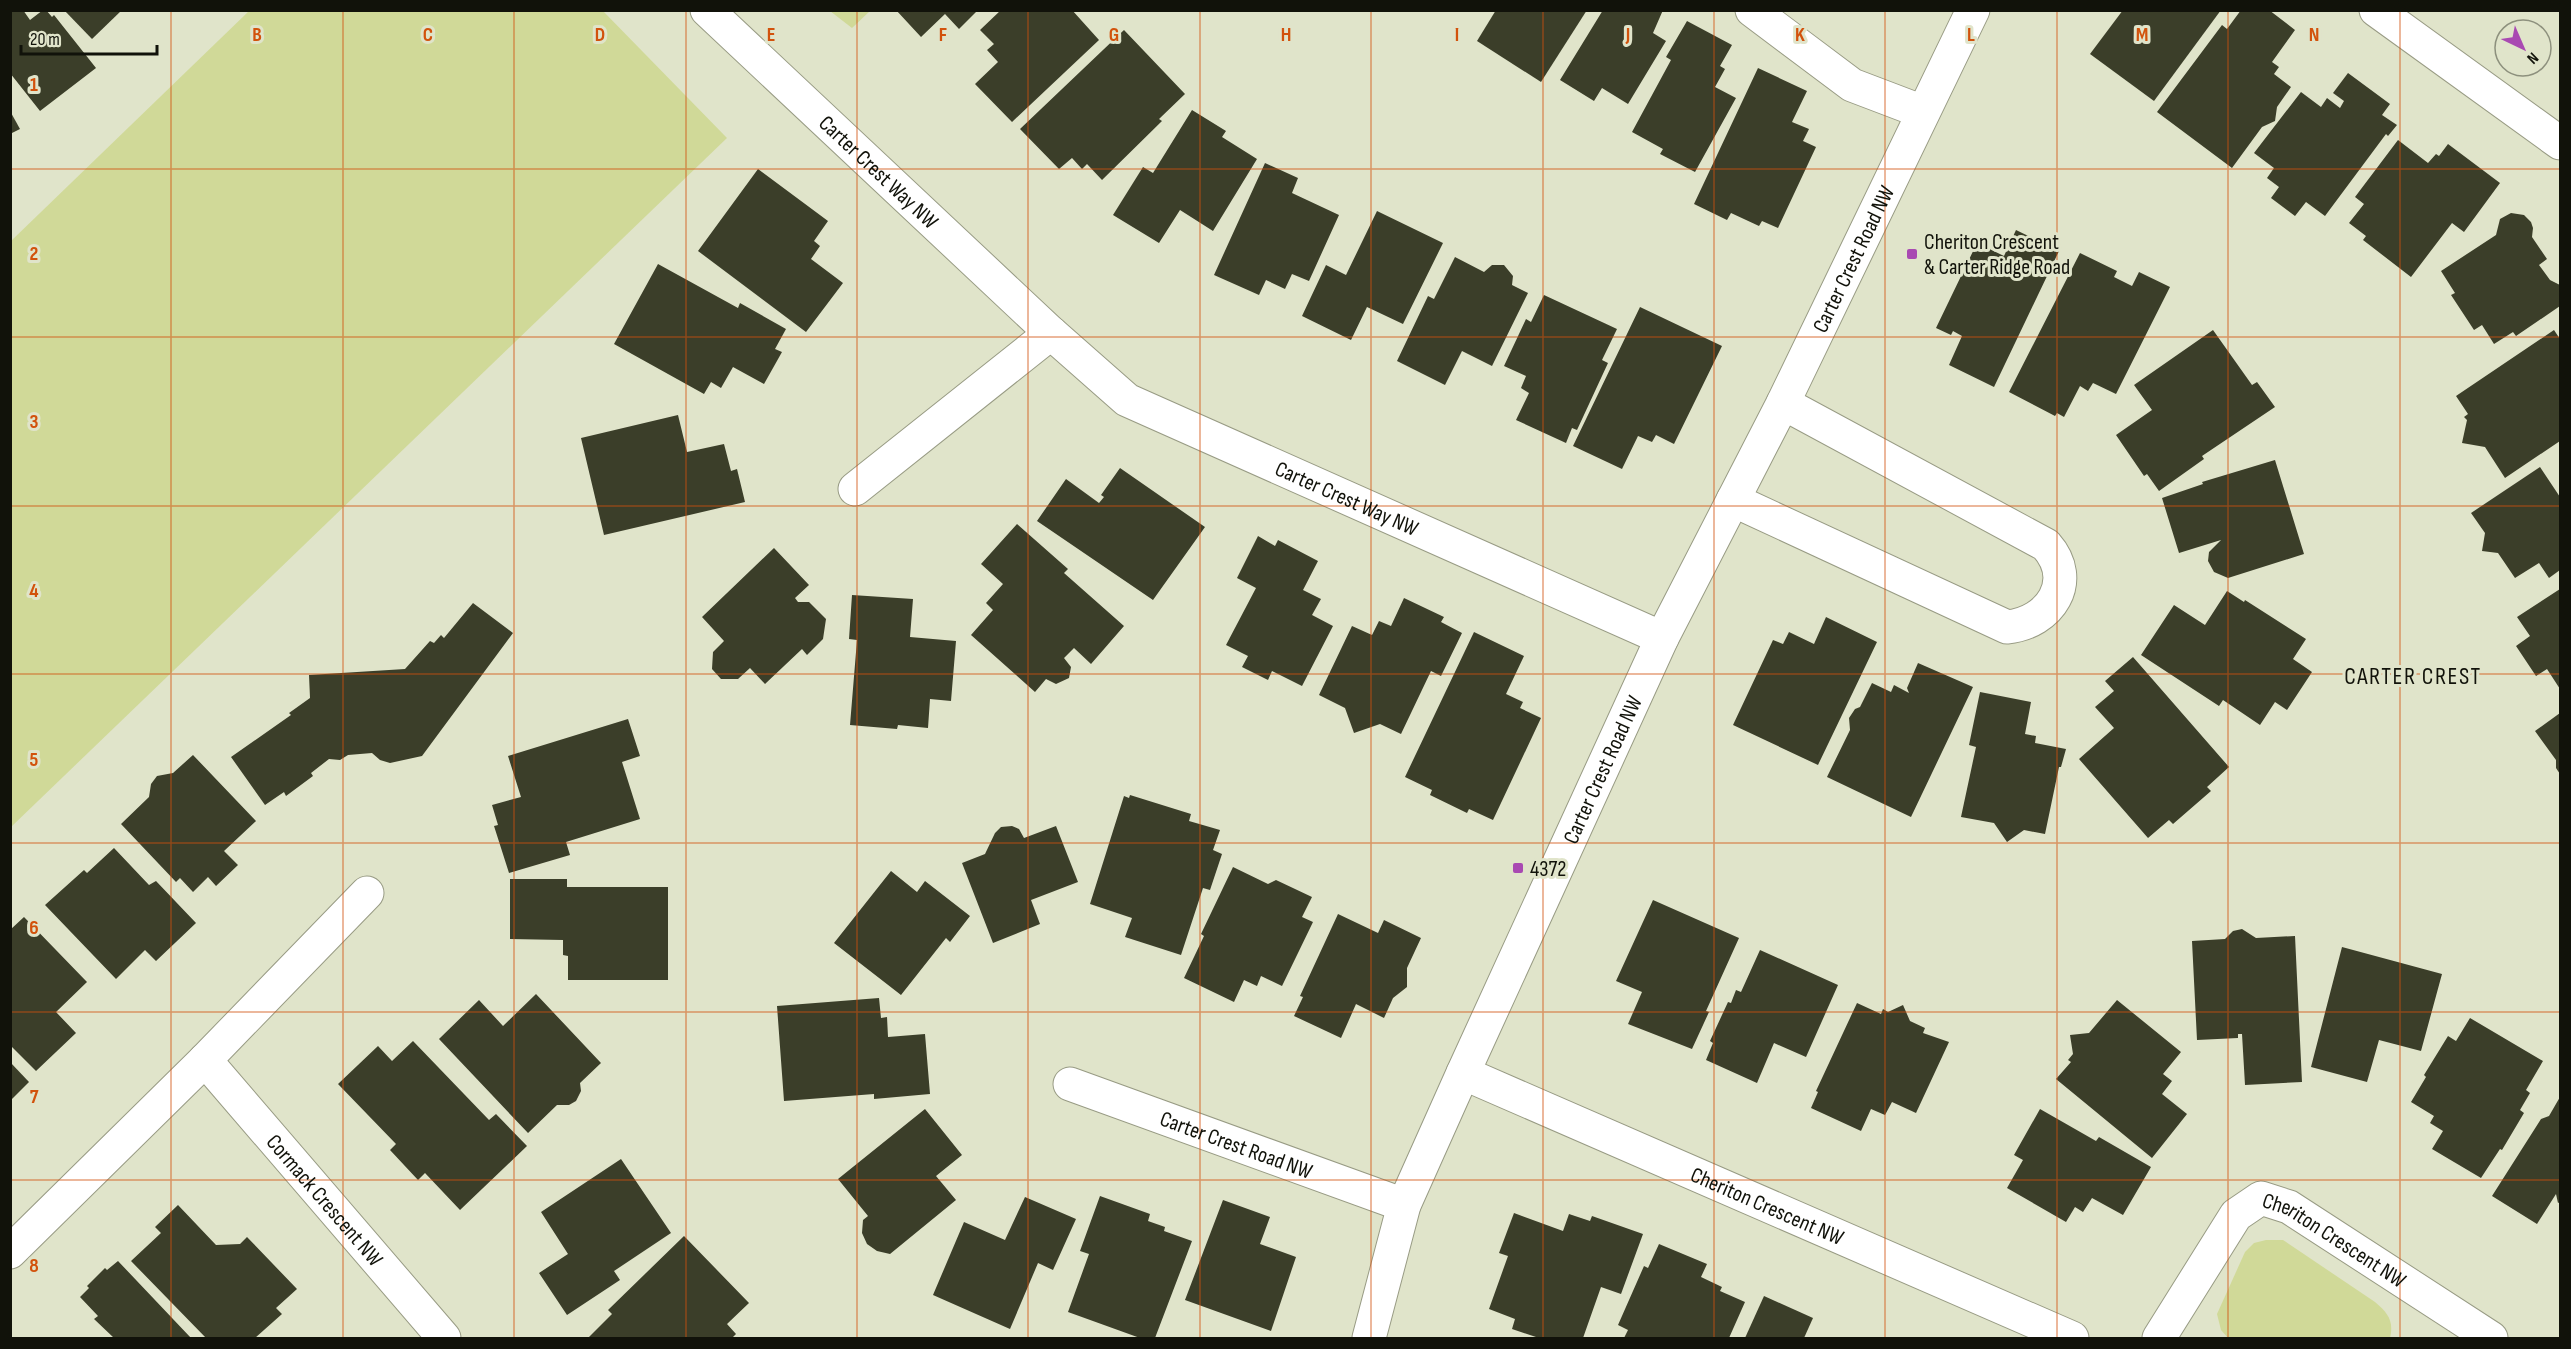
<svg xmlns="http://www.w3.org/2000/svg" width="2571" height="1349" font-family="'Sofia Sans Condensed',sans-serif">
<rect width="100%" height="100%" fill="#e0e4ca"/>
<g fill="#d0d998">
<polygon points="249,11 603,11 727,138 11,827 11,241"/>
<polygon points="830,11 870,11 852,28"/>
<path d="M 2266,1240 L 2283,1240 L 2375,1302 C 2388,1313 2394,1321 2390,1338 L 2228,1338 L 2221,1330 L 2217,1314 L 2245,1252 L 2254,1243 Z"/>
</g>
<g fill="#3b3e29">
<polygon points="10,10 23,10 30,20 43,10 46,10 52,17 54,15 96,68 40,111 10,73"/>
<polygon points="64,10 122,10 92,39"/>
<polygon points="896,10 978,10 959,29 945,14 921,37"/>
<polygon points="1001,10 1072,10 1099,40 1012,122 975,84 998,62 987,50 994,44 980,30"/>
<polygon points="1496,10 1587,10 1541,82 1477,41"/>
<polygon points="1603,10 1663,10 1653,33 1666,41 1628,104 1602,88 1594,101 1560,80"/>
<polygon points="2123,10 2221,10 2154,101 2090,54"/>
<polygon points="2241,10 2269,10 2295,30 2272,62 2279,67 2274,74 2291,87 2277,107 2275,121 2262,127 2232,168 2157,112 2222,25 2227,29"/>
<polygon points="1687,21 1732,45 1720,66 1725,69 1715,87 1736,98 1695,172 1660,154 1663,149 1632,132 1671,60 1666,57"/>
<polygon points="1124,30 1185,94 1159,119 1162,121 1102,180 1087,164 1082,169 1072,158 1059,169 1020,129"/>
<polygon points="1758,68 1807,91 1792,122 1809,129 1803,141 1816,147 1778,228 1762,221 1759,226 1731,213 1727,220 1694,204"/>
<polygon points="2348,73 2390,104 2382,115 2397,125 2388,136 2386,134 2325,216 2306,202 2295,216 2271,198 2279,187 2267,178 2274,168 2254,153 2301,92 2321,107 2327,98 2340,108 2344,101 2333,93"/>
<polygon points="1192,110 1226,131 1222,137 1257,159 1213,231 1180,210 1159,243 1113,215 1143,167 1153,173"/>
<polygon points="10,111 20,129 10,134"/>
<polygon points="2398,140 2428,163 2436,154 2439,156 2448,144 2500,183 2464,232 2452,223 2411,277 2363,240 2366,236 2349,223 2364,204 2355,197"/>
<polygon points="1265,163 1298,178 1292,193 1339,215 1309,281 1292,274 1285,289 1266,280 1259,295 1214,275"/>
<polygon points="758,169 828,221 814,241 820,246 811,259 843,283 806,332 698,251"/>
<polygon points="1377,211 1443,243 1403,324 1367,307 1351,340 1302,316 1326,265 1346,275"/>
<polygon points="2511,213 2524,215 2531,222 2533,228 2532,237 2547,259 2539,265 2550,280 2560,285 2560,306 2516,336 2513,332 2494,344 2482,325 2474,330 2451,295 2455,293 2441,271 2496,235 2500,219"/>
<polygon points="2016,230 2059,251 1994,387 1949,365 1962,336 1953,331 1951,335 1936,328 1977,243 2004,256"/>
<polygon points="2080,253 2117,271 2114,277 2132,286 2139,272 2170,287 2116,394 2093,383 2088,391 2080,386 2064,417 2057,413 2055,416 2009,392"/>
<polygon points="1455,257 1484,272 1492,265 1504,265 1513,276 1512,285 1528,293 1492,366 1462,351 1445,385 1397,361 1428,296 1434,299"/>
<polygon points="658,264 738,308 740,303 786,329 775,349 782,352 764,384 733,367 721,388 711,382 704,394 614,344"/>
<polygon points="1544,295 1617,329 1602,360 1608,363 1577,430 1572,428 1566,443 1516,420 1529,393 1521,388 1526,376 1504,366 1526,319 1531,322"/>
<polygon points="1640,307 1722,346 1674,444 1656,435 1652,442 1638,436 1622,469 1573,446"/>
<polygon points="2213,330 2252,385 2257,382 2275,407 2202,456 2204,459 2159,491 2147,474 2144,476 2116,435 2152,410 2134,385"/>
<polygon points="2554,330 2560,339 2560,441 2505,478 2485,447 2462,443 2467,420 2464,417 2468,414 2456,396"/>
<polygon points="678,415 687,452 724,444 731,471 737,469 745,502 604,535 581,438"/>
<polygon points="2275,460 2304,554 2228,578 2214,572 2208,561 2209,552 2221,540 2179,553 2162,498 2203,484 2202,482"/>
<polygon points="2540,467 2560,497 2560,570 2549,578 2539,563 2515,578 2498,553 2482,551 2485,533 2471,513"/>
<polygon points="1120,468 1205,527 1153,600 1037,521 1066,479 1099,503 1104,497 1101,495"/>
<polygon points="1017,524 1068,569 1064,573 1124,626 1091,664 1074,648 1064,658 1071,667 1069,678 1056,684 1046,679 1035,692 971,635 993,610 986,603 1003,584 981,564"/>
<polygon points="1258,536 1275,546 1278,540 1318,561 1303,590 1321,599 1312,615 1333,626 1302,686 1272,671 1268,680 1242,667 1248,656 1226,645 1256,588 1237,578"/>
<polygon points="774,548 809,585 795,598 798,602 809,602 826,619 823,639 807,655 802,649 765,684 750,668 738,679 721,679 712,669 713,652 724,641 702,617"/>
<polygon points="2560,589 2560,689 2547,669 2536,676 2516,646 2530,636 2517,617"/>
<polygon points="2227,591 2244,602 2245,600 2306,639 2293,659 2312,672 2287,710 2275,702 2260,725 2223,700 2219,706 2141,655 2174,605 2205,625"/>
<polygon points="852,595 913,599 910,637 956,641 951,701 930,699 928,728 898,725 897,729 850,725 857,640 849,639"/>
<polygon points="1404,598 1444,617 1441,622 1462,633 1441,676 1431,671 1401,734 1380,724 1354,733 1345,708 1319,695 1352,626 1372,635 1379,621 1391,626"/>
<polygon points="473,603 513,633 422,756 390,763 380,760 372,753 348,755 340,760 329,759 311,773 313,776 286,796 284,792 265,805 231,757 291,715 289,713 310,698 309,675 405,669 430,641 434,643 441,635 444,638"/>
<polygon points="1826,617 1877,642 1818,765 1733,725 1773,640 1783,644 1789,632 1814,644"/>
<polygon points="1474,632 1524,656 1506,694 1523,702 1520,708 1541,718 1493,820 1469,809 1467,813 1430,795 1432,790 1405,777"/>
<polygon points="2133,657 2229,767 2207,787 2211,791 2173,824 2169,820 2148,838 2079,759 2114,728 2095,707 2114,691 2105,681"/>
<polygon points="1918,663 1973,687 1911,817 1827,777 1850,730 1849,718 1855,709 1860,707 1872,683 1891,692 1894,685 1909,693 1907,688"/>
<polygon points="1980,692 2031,702 2025,734 2036,736 2035,743 2066,749 2061,767 2059,767 2045,834 2024,830 2007,842 1994,823 1961,817 1976,747 1969,745"/>
<polygon points="2560,713 2560,774 2556,768 2556,760 2535,731"/>
<polygon points="628,719 640,756 622,762 640,819 566,842 570,855 509,873 494,826 498,825 492,805 521,797 508,756"/>
<polygon points="193,755 256,821 224,851 238,865 216,886 208,877 193,892 180,878 176,882 121,824 149,797 151,784 157,776 173,773"/>
<polygon points="1130,795 1191,814 1189,821 1220,830 1213,850 1222,854 1210,890 1203,888 1181,955 1125,937 1132,918 1090,904 1124,796 1129,798"/>
<polygon points="1012,826 1019,829 1024,838 1056,826 1078,882 1031,900 1040,924 993,943 962,863 985,854 995,833 1001,827"/>
<polygon points="114,848 149,885 156,881 196,923 156,961 145,950 116,979 45,905 84,870 87,873"/>
<polygon points="1233,867 1268,884 1276,880 1312,897 1302,917 1313,922 1282,986 1261,976 1257,986 1244,980 1234,1002 1184,978 1204,936 1201,934"/>
<polygon points="891,871 917,892 925,881 970,916 950,942 946,938 901,995 834,943"/>
<polygon points="510,879 567,879 567,887 668,887 668,980 568,980 568,956 563,955 563,940 510,939"/>
<polygon points="1653,900 1739,938 1706,1011 1709,1012 1692,1049 1628,1024 1642,992 1616,981"/>
<polygon points="1338,914 1378,933 1384,920 1421,938 1407,968 1407,987 1393,998 1384,1018 1356,1004 1341,1038 1294,1016 1303,997 1300,996"/>
<polygon points="24,917 87,982 56,1012 76,1033 36,1071 10,1045 10,930"/>
<polygon points="2242,929 2256,938 2295,936 2302,1082 2245,1085 2242,1034 2238,1034 2238,1038 2197,1040 2192,941 2225,939 2233,931"/>
<polygon points="2342,947 2442,974 2421,1051 2379,1040 2367,1082 2311,1067"/>
<polygon points="1760,950 1838,985 1806,1057 1774,1043 1757,1083 1706,1060 1713,1043 1710,1041 1728,1002 1731,1003 1736,990 1741,992"/>
<polygon points="536,994 601,1063 580,1083 581,1091 576,1101 569,1105 557,1105 528,1133 439,1039 479,1000 503,1026"/>
<polygon points="879,998 881,1018 887,1017 888,1037 925,1034 930,1094 874,1099 874,1094 784,1101 777,1006"/>
<polygon points="2117,1000 2181,1052 2163,1074 2172,1081 2162,1094 2187,1114 2152,1158 2056,1079 2071,1062 2068,1060 2073,1054 2070,1035 2089,1033"/>
<polygon points="1857,1003 1881,1014 1883,1009 1888,1012 1903,1005 1910,1021 1925,1028 1923,1033 1949,1042 1916,1113 1892,1102 1885,1115 1871,1109 1861,1131 1811,1108 1818,1092 1816,1091"/>
<polygon points="2470,1018 2543,1061 2526,1090 2530,1093 2520,1110 2524,1113 2502,1150 2500,1149 2481,1178 2432,1149 2443,1131 2430,1123 2434,1116 2411,1102 2426,1077 2424,1075 2448,1036 2456,1041"/>
<polygon points="413,1041 489,1120 496,1114 527,1146 460,1210 425,1173 418,1180 390,1150 396,1144 338,1084 378,1046 392,1061"/>
<polygon points="10,1062 29,1082 10,1101"/>
<polygon points="2560,1097 2560,1202 2558,1203 2556,1194 2537,1224 2492,1196 2541,1119 2549,1116"/>
<polygon points="925,1109 962,1155 936,1176 956,1200 890,1254 877,1251 867,1244 862,1233 863,1220 868,1216 838,1179"/>
<polygon points="2040,1109 2096,1141 2099,1137 2151,1167 2123,1215 2092,1198 2083,1212 2075,1207 2066,1222 2007,1188 2023,1160 2014,1155"/>
<polygon points="621,1159 671,1233 614,1271 620,1280 567,1315 539,1273 568,1254 541,1212"/>
<polygon points="1100,1196 1150,1214 1148,1221 1165,1227 1164,1231 1192,1241 1155,1338 1140,1338 1068,1312 1089,1254 1080,1251"/>
<polygon points="1025,1197 1076,1219 1053,1270 1038,1263 1010,1329 933,1295 964,1222 1005,1240"/>
<polygon points="1223,1200 1270,1217 1260,1244 1296,1257 1271,1331 1185,1300"/>
<polygon points="178,1205 216,1245 240,1244 247,1237 297,1289 276,1308 282,1314 255,1338 206,1338 131,1261 161,1233 155,1227"/>
<polygon points="1514,1213 1563,1231 1569,1214 1590,1221 1592,1216 1643,1234 1621,1294 1601,1287 1583,1338 1539,1338 1512,1329 1515,1319 1489,1309 1508,1256 1499,1253"/>
<polygon points="684,1236 749,1303 727,1324 736,1334 732,1338 591,1338 589,1337 612,1314 608,1310"/>
<polygon points="1659,1244 1707,1264 1701,1277 1722,1287 1720,1291 1745,1302 1729,1338 1624,1338 1628,1330 1618,1325 1644,1266 1648,1268"/>
<polygon points="118,1261 191,1338 114,1338 94,1319 98,1316 80,1297 89,1288 87,1286 105,1268 107,1270"/>
<polygon points="1764,1296 1813,1318 1804,1338 1745,1338"/>
</g>
<g fill="none" stroke-linecap="round" stroke-linejoin="round">
<g stroke="#989b84" stroke-width="35">
<g id="street">
<polyline points="1752,10 1852,85 1923,112"/>
<polyline points="2376,10 2560,143"/>
<polyline points="855,489 1051,333"/>
<path d="M 1733,500 L 2007,627 C 2050,623 2078,581 2046,545 L 1783,403"/>
<polyline points="205,1060 367,893"/>
<path id="s1" d="M 1463,1073 L 2072,1338"/>
<path id="s2" d="M 1070,1084 L 1404,1205"/>
<path id="s3" d="M 10,1252 L 205,1060 L 444,1338"/>
<path id="s4" d="M 2159,1338 L 2236,1215 L 2261,1198 L 2289,1207 L 2491,1338"/>
</g>
</g>
<g stroke="#989b84" stroke-width="35">
<g id="secondary">
<path id="s5" d="M 707,10 L 1051,333 L 1127,400 L 1662,638"/>
<path id="s6" d="M 1369,1338 L 1404,1205 L 1463,1073 L 1662,638 L 1783,403 L 1973,10"/>
</g>
</g>
<use href="#street" stroke="#fff" stroke-width="33"/>
<use href="#secondary" stroke="#fff" stroke-width="33"/>
</g>
<path fill="none" stroke="#d2520c" stroke-width="1.5" stroke-opacity="0.55" d="M 171,10 L 171,1338M 343,10 L 343,1338M 514,10 L 514,1338M 686,10 L 686,1338M 857,10 L 857,1338M 1028,10 L 1028,1338M 1200,10 L 1200,1338M 1371,10 L 1371,1338M 1543,10 L 1543,1338M 1714,10 L 1714,1338M 1885,10 L 1885,1338M 2057,10 L 2057,1338M 2228,10 L 2228,1338M 2400,10 L 2400,1338M 10,169 L 2560,169M 10,337 L 2560,337M 10,506 L 2560,506M 10,674 L 2560,674M 10,843 L 2560,843M 10,1012 L 2560,1012M 10,1180 L 2560,1180"/>
<g fill="#a949b2" stroke="#e0e4ca" stroke-width="2">
<rect x="1906" y="248" width="12" height="12" rx="3"/>
<rect x="1512" y="862" width="12" height="12" rx="3"/>
</g>
<g text-anchor="middle" stroke-width="6" stroke-linejoin="round" paint-order="stroke">
<g font-size="22" fill="#11120a" stroke="#e0e4ca">
<text dy="8" stroke="none"><textPath href="#s5" startOffset="236">Carter Crest Way NW</textPath></text>
<text dy="8" stroke="none"><textPath href="#s6" startOffset="1185">Carter Crest Road NW</textPath></text>
<text dy="8" stroke="none"><textPath href="#s5" startOffset="814">Carter Crest Way NW</textPath></text>
<text dy="8" stroke="none"><textPath href="#s6" startOffset="616">Carter Crest Road NW</textPath></text>
<text dy="8" stroke="none"><textPath href="#s2" startOffset="177">Carter Crest Road NW</textPath></text>
<text dy="8" stroke="none"><textPath href="#s3" startOffset="458">Cormack Crescent NW</textPath></text>
<text dy="8" stroke="none"><textPath href="#s1" startOffset="332">Cheriton Crescent NW</textPath></text>
<text dy="8" stroke="none"><textPath href="#s4" startOffset="260">Cheriton Crescent NW</textPath></text>
</g>
<g font-size="22" fill="#11120a" stroke="#e0e4ca" text-anchor="start">
<text x="1924" y="249">Cheriton Crescent<tspan x="1924" dy="25">&amp; Carter Ridge Road</tspan></text>
<text x="1530" y="876">4372</text>
</g>
<g font-size="24" letter-spacing="1.5" fill="#11120a" stroke="#e0e4ca">
<text x="2413" y="684">CARTER CREST</text>
</g>
</g>
<g font-size="20" text-anchor="middle" font-weight="bold" fill="#d2520c" stroke="#e0e4ca" stroke-width="6" stroke-linejoin="round" paint-order="stroke">
<text x="257" y="41">B</text>
<text x="428" y="41">C</text>
<text x="600" y="41">D</text>
<text x="771" y="41">E</text>
<text x="943" y="41">F</text>
<text x="1114" y="41">G</text>
<text x="1286" y="41">H</text>
<text x="1457" y="41">I</text>
<text x="1628" y="41">J</text>
<text x="1800" y="41">K</text>
<text x="1971" y="41">L</text>
<text x="2142" y="41">M</text>
<text x="2314" y="41">N</text>
<text x="34" y="91">1</text>
<text x="34" y="260">2</text>
<text x="34" y="428">3</text>
<text x="34" y="597">4</text>
<text x="34" y="766">5</text>
<text x="34" y="934">6</text>
<text x="34" y="1103">7</text>
<text x="34" y="1272">8</text>
</g>
<rect width="2571" height="1349" fill="none" stroke="#11120a" stroke-width="24"/>
<g transform="translate(2523 48) rotate(136)"><circle r="28" fill="#e0e4ca" stroke="#8d907d" stroke-width="1.5"/>
<path d="M0-4.5L10 22L0 15L-10 22Z" fill="#a949b2"/>
<text y="-9" font-size="16" font-weight="bold" text-anchor="middle" fill="#11120a">N</text>
</g>
<path d="M21 45v9h136v-9" fill="none" stroke="#11120a" stroke-width="3"/>
<text x="30" y="45" font-size="18" fill="#11120a" stroke="#e0e4ca" stroke-width="4.5" paint-order="stroke">20 m</text>
</svg>
